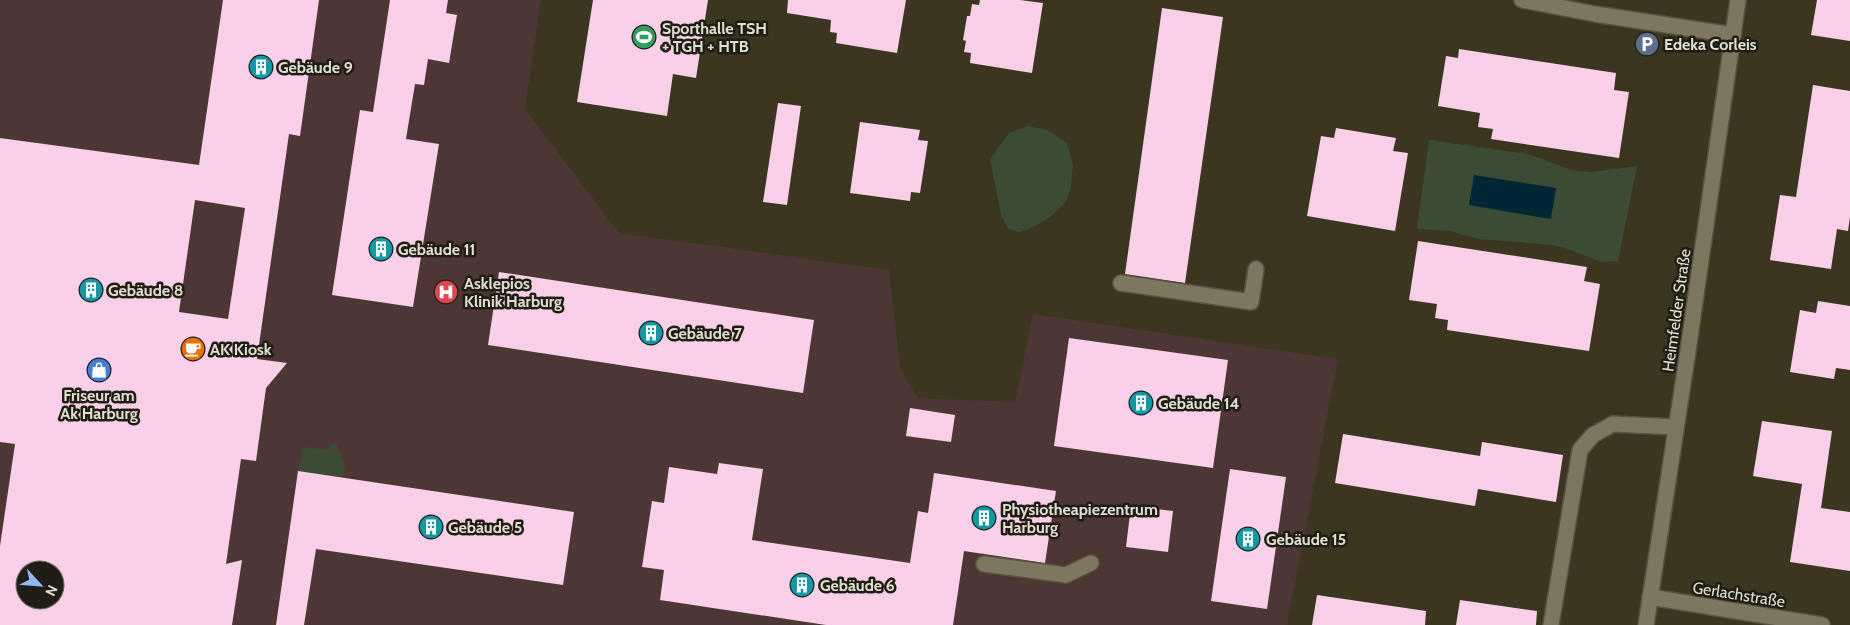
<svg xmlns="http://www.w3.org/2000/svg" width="1850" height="625" font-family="Cabin,sans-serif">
<rect width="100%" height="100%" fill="#3b3620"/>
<path fill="#4c3735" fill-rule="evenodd" d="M 0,0 L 541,0 L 525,109 L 619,233 L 889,270 L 900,367 L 918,398 L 1015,402 L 1033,314 L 1338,359 L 1287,625 L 0,625 ZM 25,570 L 55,570 L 55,600 L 25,600 Z"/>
<g fill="#3c4b34">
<polygon points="1028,126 1048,130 1067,143 1073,165 1071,187 1066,202 1049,218 1030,229 1019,232 1008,229 1001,215 990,159 1009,133"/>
<polygon points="1429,140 1528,154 1572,170 1591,172 1637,166 1618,261 1601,262 1565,248 1553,245 1477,239 1451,231 1417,229"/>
<polygon points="331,443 336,444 345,465 342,478 298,471 303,447 327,450"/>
</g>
<polygon fill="#002733" points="1474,175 1556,188 1551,219 1469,205"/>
<g fill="#facfe9" fill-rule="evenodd">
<path d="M 223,0 L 319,0 L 300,136 L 289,134 L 257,359 L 287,363 L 266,388 L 256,461 L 241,459 L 226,564 L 242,560 L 232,625 L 0,625 L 0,546 L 15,444 L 0,442 L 0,138 L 199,165 ZM 195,200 L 245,208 L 228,319 L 179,312 ZM 25,570 L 55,570 L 55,600 L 25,600 Z"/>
<polygon points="390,0 448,0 446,13 457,15 449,63 428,59 424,85 415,84 406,139 439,144 413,307 332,295 360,110 373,112"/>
<polygon points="593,0 708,0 696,78 673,74 667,116 577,102"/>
<polygon points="788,0 906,0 897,53 836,43 837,33 830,32 831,20 787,13"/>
<polygon points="980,0 1020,0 1043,3 1032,73 970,63 971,53 964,52 966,41 963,40 967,16 970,16 972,4 979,5"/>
<polygon points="1817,0 1850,0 1850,41 1811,35"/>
<polygon points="1162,8 1223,17 1185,283 1125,274"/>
<polygon points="1459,49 1616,73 1614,90 1629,92 1619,158 1491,139 1493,129 1478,127 1480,113 1438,106 1446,56 1458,58"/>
<polygon points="1813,85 1850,91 1850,217 1848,231 1837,229 1831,269 1770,260 1780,195 1796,197"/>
<polygon points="778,103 801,106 787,205 763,202"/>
<polygon points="860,122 920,130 918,140 928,141 920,193 911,192 910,201 850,193"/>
<polygon points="1336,128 1396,138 1393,151 1408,153 1395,231 1307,216 1321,136 1334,138"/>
<polygon points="1418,241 1587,267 1584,281 1600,284 1589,351 1447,330 1448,320 1435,318 1437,304 1409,300"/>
<polygon points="499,272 814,320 803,393 488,345"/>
<polygon points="1818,301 1850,306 1850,370 1836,368 1834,379 1790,372 1800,310 1816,313"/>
<polygon points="1069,338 1228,360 1213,468 1054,446"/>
<polygon points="910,408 955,415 951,442 906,436"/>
<polygon points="1762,421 1832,431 1821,508 1850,512 1850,571 1790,562 1802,484 1753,476"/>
<polygon points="1343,434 1480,456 1482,442 1563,455 1556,502 1478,489 1475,506 1335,483"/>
<polygon points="719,463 763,469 752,540 910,563 918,511 928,513 934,473 1056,491 1045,563 964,551 953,625 826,625 660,600 664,570 642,567 652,501 664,503 669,467 717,474"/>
<polygon points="1230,469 1286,477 1267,609 1211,601"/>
<polygon points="298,471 574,512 563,585 316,549 304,625 276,625"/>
<polygon points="1131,506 1173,511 1168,552 1126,547"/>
<polygon points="1317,595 1426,611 1425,625 1312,625"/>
<polygon points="1460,600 1537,611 1536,625 1456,625"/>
</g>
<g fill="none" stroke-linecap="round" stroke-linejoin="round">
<g stroke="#575340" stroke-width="18">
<g id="lane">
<polyline points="1121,283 1251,302 1256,269"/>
<polyline points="984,564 1066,575 1091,563"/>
<polyline points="1551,625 1580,450 1593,435 1613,424 1676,427"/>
</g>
</g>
<g stroke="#575340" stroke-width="18">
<g id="street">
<polyline points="1522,0 1595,14 1733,35"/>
<polyline points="1650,597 1822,625"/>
</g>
</g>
<g stroke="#575340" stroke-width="18">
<polyline id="secondary" points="1646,625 1688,351 1738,0"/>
</g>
<use href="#lane" stroke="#7d775f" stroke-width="15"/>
<use href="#street" stroke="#7d775f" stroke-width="15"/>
<use href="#secondary" stroke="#7d775f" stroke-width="15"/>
</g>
<defs>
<g id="stadium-disc" transform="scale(1.25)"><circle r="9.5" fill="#2e9e5b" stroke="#201d14"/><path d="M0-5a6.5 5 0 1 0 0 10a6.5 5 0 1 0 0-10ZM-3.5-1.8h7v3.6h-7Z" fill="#fff"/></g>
<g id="parking-disc" transform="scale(1.25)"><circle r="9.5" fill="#5c6f8a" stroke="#201d14"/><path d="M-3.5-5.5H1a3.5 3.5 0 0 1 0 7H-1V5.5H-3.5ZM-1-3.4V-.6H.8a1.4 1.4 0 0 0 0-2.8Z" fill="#fff"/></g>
<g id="building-disc" transform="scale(1.25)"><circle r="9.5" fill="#0f9aa8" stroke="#201d14"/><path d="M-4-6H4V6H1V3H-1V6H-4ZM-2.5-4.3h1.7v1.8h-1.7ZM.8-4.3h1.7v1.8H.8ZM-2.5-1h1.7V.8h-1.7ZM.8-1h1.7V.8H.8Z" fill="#fff"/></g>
<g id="hospital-disc" transform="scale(1.25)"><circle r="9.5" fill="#e0444e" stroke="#201d14"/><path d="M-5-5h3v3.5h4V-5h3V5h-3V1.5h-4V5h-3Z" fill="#fff"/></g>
<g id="cafe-disc" transform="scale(1.25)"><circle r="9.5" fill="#e8710a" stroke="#201d14"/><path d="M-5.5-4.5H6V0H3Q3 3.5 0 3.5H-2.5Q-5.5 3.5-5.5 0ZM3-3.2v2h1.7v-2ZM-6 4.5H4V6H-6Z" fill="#fff"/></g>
<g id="shop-disc" transform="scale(1.25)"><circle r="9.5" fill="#3f7fe0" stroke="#201d14"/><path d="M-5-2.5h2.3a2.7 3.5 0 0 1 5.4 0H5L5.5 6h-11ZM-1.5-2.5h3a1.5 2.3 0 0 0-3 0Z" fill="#fff"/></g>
</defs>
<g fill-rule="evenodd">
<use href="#stadium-disc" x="644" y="37"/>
<use href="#parking-disc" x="1647" y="44"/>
<use href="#building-disc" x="261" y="67"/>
<use href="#building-disc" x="381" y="249"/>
<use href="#building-disc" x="91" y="290"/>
<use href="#hospital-disc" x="446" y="292"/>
<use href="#building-disc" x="651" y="333"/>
<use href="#cafe-disc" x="193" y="349"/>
<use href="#shop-disc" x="99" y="370"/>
<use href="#building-disc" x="1141" y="403"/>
<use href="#building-disc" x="984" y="518"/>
<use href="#building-disc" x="431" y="527"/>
<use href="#building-disc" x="1248" y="539"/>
<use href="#building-disc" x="802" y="585"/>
</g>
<g text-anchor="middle" stroke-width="5" stroke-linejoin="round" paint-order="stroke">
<g font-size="16" font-weight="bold" fill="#e1ddd0" stroke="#201d14" text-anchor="start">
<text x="662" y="34">Sporthalle TSH<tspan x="662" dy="18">+ TGH + HTB</tspan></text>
<text x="1664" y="50">Edeka Corleis</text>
<text x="278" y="73">Gebäude 9</text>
<text x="398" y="255">Gebäude 11</text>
<text x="464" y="289">Asklepios<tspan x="464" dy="18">Klinik Harburg</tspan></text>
<text x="108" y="296">Gebäude 8</text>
<text x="668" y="339">Gebäude 7</text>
<text x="210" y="355">AK Kiosk</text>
<text x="99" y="401" text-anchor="middle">Friseur am<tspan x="99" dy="18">Ak Harburg</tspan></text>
<text x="1158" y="409">Gebäude 14</text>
<text x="1002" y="515">Physiotheapiezentrum<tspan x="1002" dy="18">Harburg</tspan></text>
<text x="448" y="533">Gebäude 5</text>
<text x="1266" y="545">Gebäude 15</text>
<text x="820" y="591">Gebäude 6</text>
</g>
<g font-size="16" fill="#e1ddd0" stroke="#201d14">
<text transform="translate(1676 310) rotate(-82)" y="6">Heimfelder Straße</text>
<text transform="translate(1739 594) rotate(9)" y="6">Gerlachstraße</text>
</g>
</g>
<g transform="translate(40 585) rotate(116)"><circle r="24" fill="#201d14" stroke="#6d6a5f"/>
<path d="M0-4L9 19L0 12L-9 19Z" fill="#90b8fd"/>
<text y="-8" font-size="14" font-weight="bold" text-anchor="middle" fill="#e1ddd0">N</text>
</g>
</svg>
